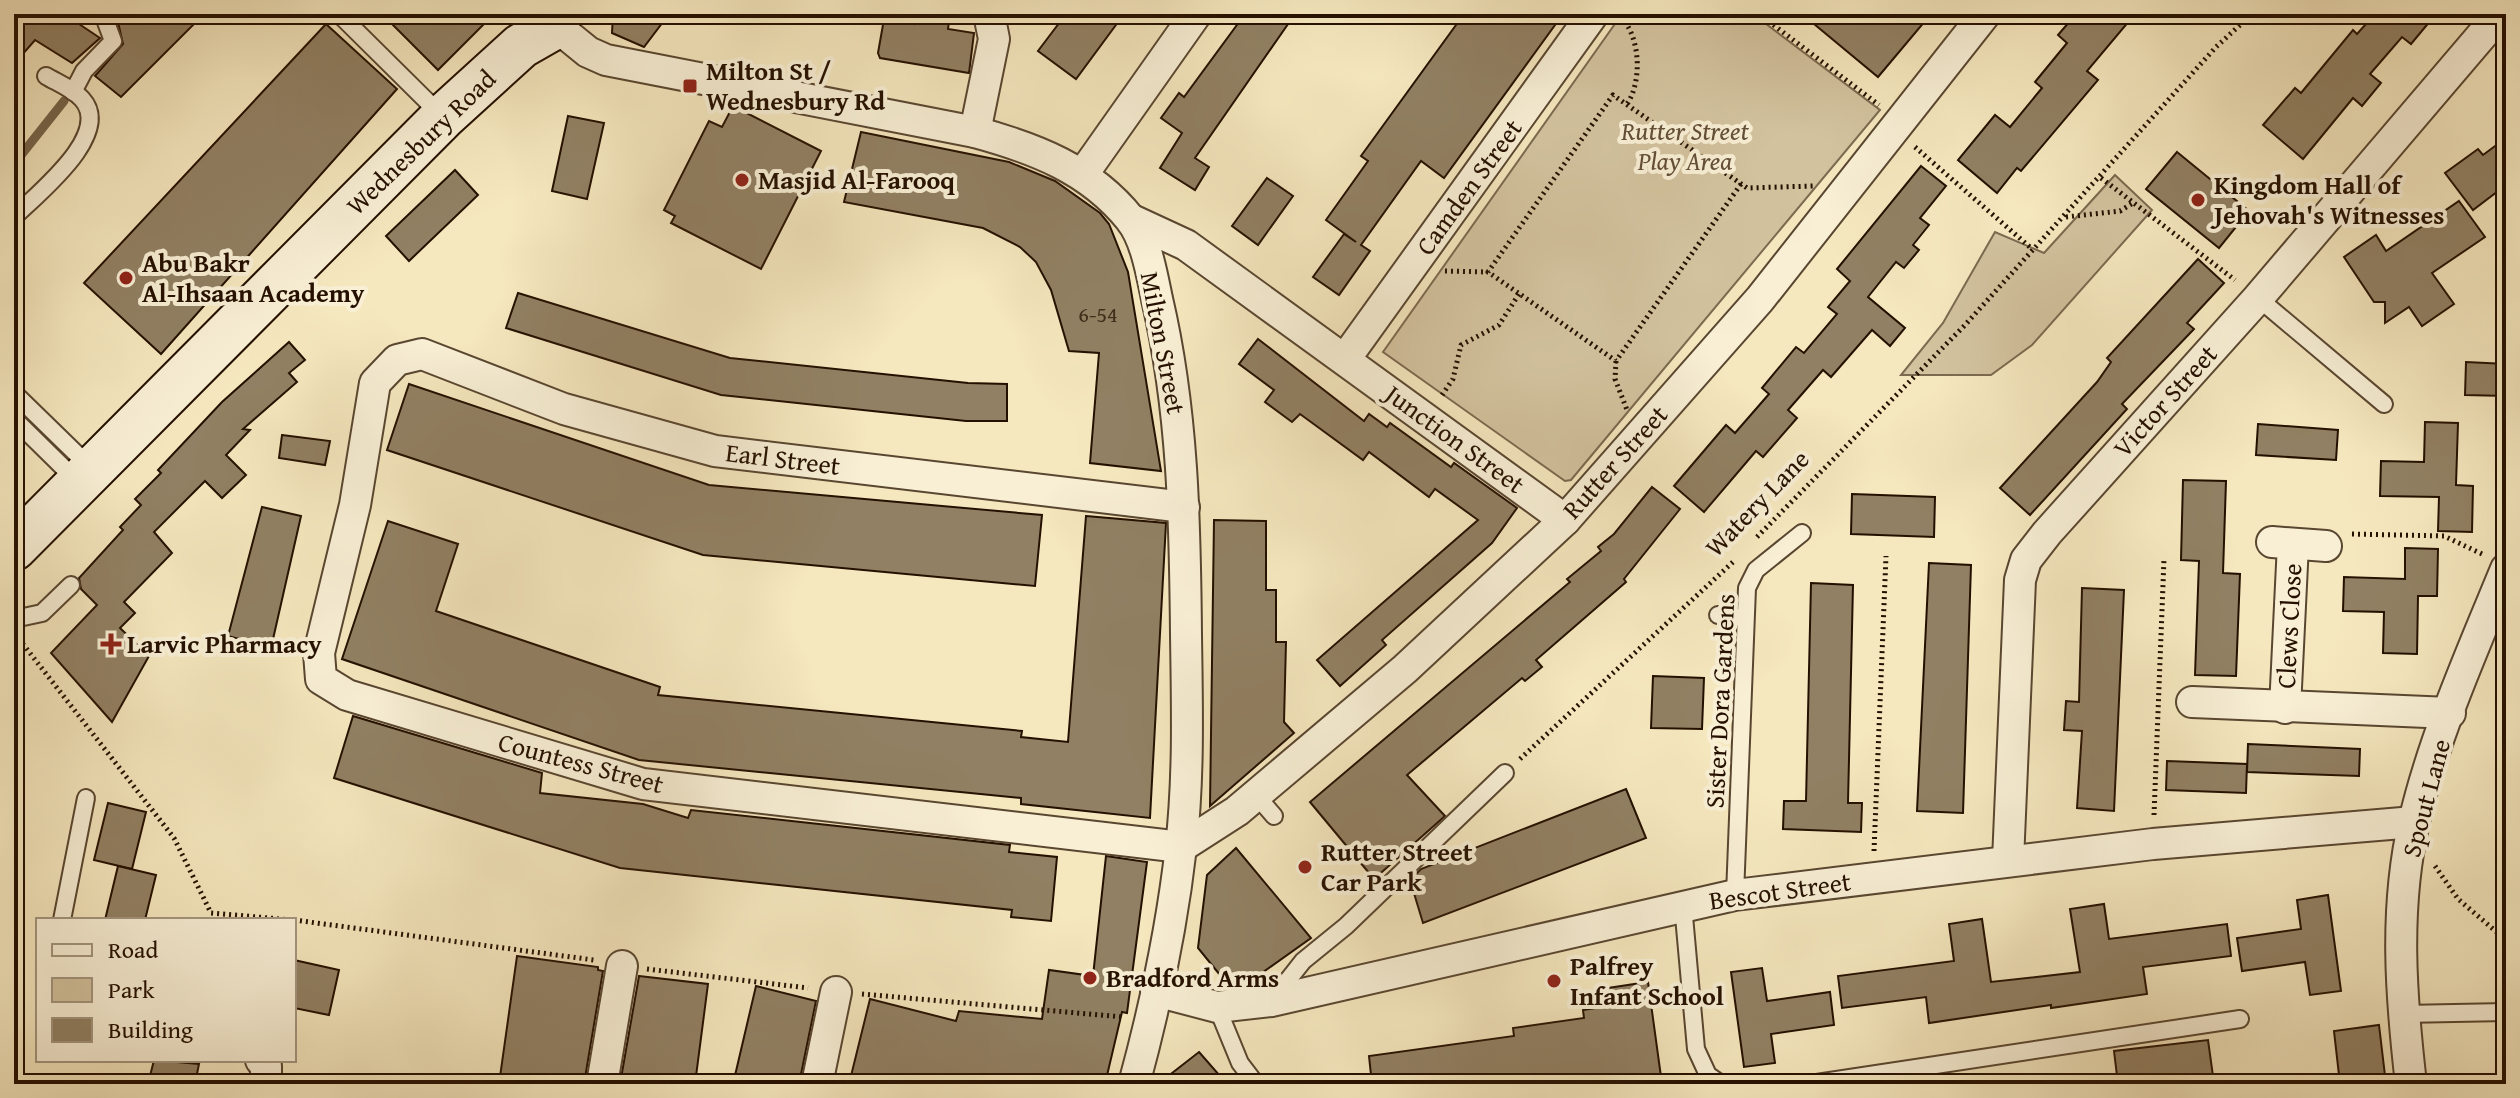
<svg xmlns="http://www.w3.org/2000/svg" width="2520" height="1098" font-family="'Gentium Book Plus',serif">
<rect width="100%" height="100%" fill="#f5e7be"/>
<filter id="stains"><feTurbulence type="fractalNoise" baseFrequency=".0025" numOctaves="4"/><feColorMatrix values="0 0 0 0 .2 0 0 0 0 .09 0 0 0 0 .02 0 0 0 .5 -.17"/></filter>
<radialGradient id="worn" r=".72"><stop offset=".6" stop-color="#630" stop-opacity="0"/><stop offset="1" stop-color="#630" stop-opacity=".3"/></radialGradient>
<g fill="#d2c29e" stroke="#7c694f" stroke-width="2">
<polygon points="1622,14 1753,14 1880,110 1571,480 1565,481 1383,352"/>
<polygon points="2115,175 2152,210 2032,345 1991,375 1901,375 1943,323 1995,232 2044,253"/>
</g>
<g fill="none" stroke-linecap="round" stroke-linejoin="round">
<polyline stroke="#77654b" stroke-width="9" points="14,164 64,101"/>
</g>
<g fill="#918063" stroke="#251000" stroke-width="2">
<polygon points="14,14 64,14 100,38 72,63 35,40 14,64"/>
<polygon points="126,14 204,14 121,97 95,76 123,44 118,22"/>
<polygon points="382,14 494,14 438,70"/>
<polygon points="613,14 669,14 644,47 612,33"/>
<polygon points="916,14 950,14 948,29 974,33 969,73 880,58 878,53 884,19 914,24"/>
<polygon points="1066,14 1124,14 1076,79 1038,51"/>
<polygon points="1245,14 1295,14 1195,158 1209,167 1195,190 1160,168 1182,133 1161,118 1179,93 1184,97"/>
<polygon points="1464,14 1563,14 1444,178 1421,161 1361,245 1370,251 1339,295 1313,277 1344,234 1356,242 1326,220 1368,161 1361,156"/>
<polygon points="1802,14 1931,14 1878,77"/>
<polygon points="2076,14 2135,14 2087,71 2098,80 2021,171 2017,168 1997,193 1958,160 1995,115 2010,127 2042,88 2035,82 2067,43 2058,35"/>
<polygon points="2375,14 2436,14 2411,44 2402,37 2370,74 2381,83 2362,106 2353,98 2303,159 2263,125 2295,88 2301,93 2353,30 2357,34"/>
<polygon points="326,24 397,89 161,354 84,283"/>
<polygon points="733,106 821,151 761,269 671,223 675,216 664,210 709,121 722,127"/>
<polygon points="568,116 604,123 587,199 552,191"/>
<polygon points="861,132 1009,162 1055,181 1100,213 1109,224 1128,272 1161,471 1090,463 1099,353 1069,351 1051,290 1036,262 1020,247 983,228 844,202"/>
<polygon points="2506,138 2506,185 2473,210 2445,173 2478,149 2483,155"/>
<polygon points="2177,152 2249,211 2219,248 2146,189"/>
<polygon points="1921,166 1946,186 1920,218 1929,225 1913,245 1919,250 1904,268 1896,262 1868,297 1905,328 1890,346 1872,330 1831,377 1823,370 1788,410 1797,418 1763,457 1756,451 1704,512 1674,486 1726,425 1735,433 1769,394 1762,388 1796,347 1804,353 1837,314 1828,307 1850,281 1837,269"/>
<polygon points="455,170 478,195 409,261 386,236"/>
<polygon points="1267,178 1293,196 1258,245 1232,226"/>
<polygon points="2459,201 2485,237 2432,273 2454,304 2422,326 2409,307 2385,323 2385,302 2374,302 2344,257 2376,235 2386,251"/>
<polygon points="2198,259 2224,283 2187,323 2194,329 2122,404 2127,409 2030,515 2000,488 2097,382 2111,362 2107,358"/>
<polygon points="518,293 730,358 968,383 1007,384 1007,421 966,421 721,395 506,328"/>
<polygon points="1258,339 1364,421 1369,414 1387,427 1390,423 1451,467 1454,463 1517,508 1492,543 1382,640 1386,645 1340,686 1317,660 1478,520 1435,489 1429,497 1369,452 1363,460 1300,414 1292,422 1265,402 1274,390 1239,364"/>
<polygon points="289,342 305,360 289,373 297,382 243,429 250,430 226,455 246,475 222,498 205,481 154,532 172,553 124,602 135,613 120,628 149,656 112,722 51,653 97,605 81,589 79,578 123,530 120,527 141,505 135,499 161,473 158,470 222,402"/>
<polygon points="2466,362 2506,364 2506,396 2465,395"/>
<polygon points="409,384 709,485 1042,515 1035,586 703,555 387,450"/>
<polygon points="2425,422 2458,423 2456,485 2473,486 2472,532 2438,531 2439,497 2380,496 2381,461 2424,462"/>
<polygon points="2258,424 2338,430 2336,460 2256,455"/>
<polygon points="282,435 330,441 325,465 279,458"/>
<polygon points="2183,480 2226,481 2223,573 2240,574 2236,676 2195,675 2199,561 2181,560"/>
<polygon points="1652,487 1680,509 1624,579 1626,582 1536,660 1542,667 1525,681 1522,678 1407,775 1445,816 1374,879 1310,802 1570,582 1567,579 1601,551 1598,547 1614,534"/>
<polygon points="1852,494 1935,497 1934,537 1851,534"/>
<polygon points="262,507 301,516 271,648 228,636"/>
<polygon points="1086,516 1166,523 1150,818 1021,804 1021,798 639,760 342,659 388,521 458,544 436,611 660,687 658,695 1022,731 1021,737 1068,742"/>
<polygon points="1214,520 1266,521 1266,590 1276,590 1276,642 1286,642 1284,722 1294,733 1210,806"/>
<polygon points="2405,548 2438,549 2437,596 2418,596 2417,654 2383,653 2384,612 2343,611 2344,577 2405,579"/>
<polygon points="1929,563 1971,565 1963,813 1917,811"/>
<polygon points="1811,583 1853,585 1848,803 1862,803 1861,832 1783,829 1784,801 1806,801"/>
<polygon points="2082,588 2124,590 2114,811 2077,808 2082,731 2064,730 2066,701 2079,702"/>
<polygon points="1653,676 1704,678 1702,729 1651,728"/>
<polygon points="353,716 542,773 540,793 643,804 688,818 691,810 1010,845 1009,852 1057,857 1051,921 1011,917 1012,910 620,868 334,778"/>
<polygon points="2248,744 2360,749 2359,776 2247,772"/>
<polygon points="2167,761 2247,764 2246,793 2166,790"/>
<polygon points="1626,789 1646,838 1423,923 1410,880 1421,869"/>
<polygon points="108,803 146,812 132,869 94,860"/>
<polygon points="1236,848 1311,938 1252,980 1220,975 1198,948 1207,875"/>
<polygon points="1106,856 1147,862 1127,1013 1122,1012 1105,1084 849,1084 870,999 956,1021 959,1011 1042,1019 1049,970 1093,976"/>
<polygon points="118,866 156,875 145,920 105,920"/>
<polygon points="2328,895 2341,991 2310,995 2305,962 2242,971 2237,938 2301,929 2297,900"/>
<polygon points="2104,904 2109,939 2227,924 2231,956 2143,967 2147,994 2051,1008 2051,1005 1929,1023 1926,997 1842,1008 1838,976 1954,961 1949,924 1982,919 1991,982 2080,972 2070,909"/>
<polygon points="517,956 598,967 598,970 603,971 584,1084 499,1084"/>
<polygon points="294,960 339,970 329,1015 294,1008"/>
<polygon points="1762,968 1767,1001 1830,992 1834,1025 1771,1034 1775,1063 1744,1067 1731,972"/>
<polygon points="639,976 708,984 695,1084 620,1084"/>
<polygon points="1648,982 1662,1084 1459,1084 1459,1081 1372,1084 1369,1056 1514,1036 1513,1028 1584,1018 1583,1010 1596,1008 1594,990"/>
<polygon points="756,986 816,1001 799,1084 733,1084"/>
<polygon points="2379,1025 2386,1084 2340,1084 2334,1031"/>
<polygon points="2208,1040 2213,1076 2118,1084 2114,1051"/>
<polygon points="1199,1052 1227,1084 1158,1084"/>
<polygon points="154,1060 199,1064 195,1084 148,1084"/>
</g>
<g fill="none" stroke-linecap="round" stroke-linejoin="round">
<g stroke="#594630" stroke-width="20">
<g id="lane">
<polyline points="339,14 443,117"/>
<polyline points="73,92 84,71 113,41 103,14"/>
<path d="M 14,217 C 37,194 114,134 82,99 C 73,89 58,83 46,76"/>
<polyline points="2258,298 2384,404"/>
<polyline points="14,393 90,467"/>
<polyline points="14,419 78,482"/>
<polyline points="1718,615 1744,618"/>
<polyline points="14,619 42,613 71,585"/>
<polyline points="1256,795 1274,816"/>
<polyline points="1735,895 1747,588 1756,570 1802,533"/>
<polyline points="1683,905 1696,1049 1708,1075 1721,1084"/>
<polyline points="62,920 86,798"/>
<polyline points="1273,999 1303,961 1346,926 1505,773"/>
<polyline points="1217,1007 1240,1063 1256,1084"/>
<polyline points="2403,1014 2506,1012"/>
<polyline points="1810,1084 2240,1019"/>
</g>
</g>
<g stroke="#594630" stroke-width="34">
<g id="street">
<path d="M 556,26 L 588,52 L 606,60 L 975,132 C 1034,148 1090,169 1130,219 C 1146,238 1152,275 1157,299 C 1183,410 1185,522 1186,635 C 1187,705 1189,777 1181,847 C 1172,926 1155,1007 1134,1084"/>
<polyline points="975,132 994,39 989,14"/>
<polyline points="1083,174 1196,14"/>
<polyline points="1132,220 1186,245 1565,520"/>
<polyline points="1345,359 1593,14"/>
<polyline points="1184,507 715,451 564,409 422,354 397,360 375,383 355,505 319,653 321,679 347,695 643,784 1181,847 1237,811 1405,669 1565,520 1760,299 1985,14"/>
<polyline points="2272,542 2326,546"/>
<polyline points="2192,702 2450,713"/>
<polyline points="2285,708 2293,544"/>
<polyline points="2008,861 2020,580 2026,560 2047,533 2258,298 2500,14"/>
<polyline points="1156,991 1217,1007 1272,1001 1735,895 2153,844 2414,822"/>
<polyline points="261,1060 266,1066 266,1084"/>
<polyline points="602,1084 622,966"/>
<polyline points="817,1084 836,992"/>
<path d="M 2411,1084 C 2401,997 2394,909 2414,822 C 2433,739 2473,649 2506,569"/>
</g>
</g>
<g stroke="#251000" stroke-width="48">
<polyline id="secondary" points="14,548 443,117 521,46 556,26 559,14"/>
</g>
<g stroke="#251000" stroke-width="5" stroke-dasharray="2 4" stroke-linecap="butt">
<polyline points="1759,14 1879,105"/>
<path d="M 1621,17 C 1641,38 1642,82 1627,104"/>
<polyline points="1915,147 2031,248"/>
<polyline points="2101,178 2235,280"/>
<polyline points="1741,184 1616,361 1488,272 1613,95 1747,188 1813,186"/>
<polyline points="2066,217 2120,211 2133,203"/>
<polyline points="1445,271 1488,272"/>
<polyline points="1616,361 1615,379 1627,410"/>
<polyline points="1442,395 1453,379 1461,345 1499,325 1519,294"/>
<polyline points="2352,534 2444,536 2482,554"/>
<polyline points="1757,537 1965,325 2216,47 2252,14"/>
<polyline points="19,639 174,838 211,913 292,920"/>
<polyline points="1520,759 1733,562"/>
<polyline points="2154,815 2164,559"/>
<polyline points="1874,851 1886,556"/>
<polyline points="2435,866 2458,899 2506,940"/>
<polyline points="294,920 594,960"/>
<polyline points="647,969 808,988"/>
<polyline points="862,994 1123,1017"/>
</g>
<use href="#lane" stroke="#f8efd5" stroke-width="16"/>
<use href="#street" stroke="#f8efd5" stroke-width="30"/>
<use href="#secondary" stroke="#f8efd5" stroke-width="44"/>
</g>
<g fill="#8f2418" stroke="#f8efd5" stroke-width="3">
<rect x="682" y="78" width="16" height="16" rx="4"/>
<circle cx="742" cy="180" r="8"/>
<circle cx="2198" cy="200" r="8"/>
<circle cx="126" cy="278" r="8"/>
<path d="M107 632h8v8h8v8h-8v8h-8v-8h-8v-8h8z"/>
<circle cx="1305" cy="867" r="8"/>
<circle cx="1090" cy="978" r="8"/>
<circle cx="1554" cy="981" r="8"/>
</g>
<g text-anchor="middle" stroke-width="8" stroke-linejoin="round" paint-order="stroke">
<g font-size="22" fill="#402c19">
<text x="1098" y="322">6-54</text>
</g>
<g font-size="26" font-weight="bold" fill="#251000" stroke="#f8efd5" text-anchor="start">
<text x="706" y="80">Milton St /<tspan x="706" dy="30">Wednesbury Rd</tspan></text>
<text x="758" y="189">Masjid Al-Farooq</text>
<text x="2214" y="194">Kingdom Hall of<tspan x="2214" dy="30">Jehovah's Witnesses</tspan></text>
<text x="142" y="272">Abu Bakr<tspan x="142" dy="30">Al-Ihsaan Academy</tspan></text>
<text x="127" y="653">Larvic Pharmacy</text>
<text x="1321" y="861">Rutter Street<tspan x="1321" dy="30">Car Park</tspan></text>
<text x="1570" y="975">Palfrey<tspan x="1570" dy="30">Infant School</tspan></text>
<text x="1106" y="987">Bradford Arms</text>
</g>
<g font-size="26" font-style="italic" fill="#624e37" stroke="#f8efd5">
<text x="1685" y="140">Rutter Street<tspan x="1685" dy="30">Play Area</tspan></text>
</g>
<g font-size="26" fill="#251000" stroke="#f8efd5">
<text transform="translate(421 142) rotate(-44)" y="9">Wednesbury Road</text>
<text transform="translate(1469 187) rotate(-54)" y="9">Camden Street</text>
<text transform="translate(1163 343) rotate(79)" y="9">Milton Street</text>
<text transform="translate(2165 401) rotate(-48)" y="9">Victor Street</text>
<text transform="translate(1455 439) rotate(36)" y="9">Junction Street</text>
<text transform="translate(783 459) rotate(7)" y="9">Earl Street</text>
<text transform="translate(1615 462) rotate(-48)" y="9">Rutter Street</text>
<text transform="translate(1757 503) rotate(-46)" y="9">Watery Lane</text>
<text transform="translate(2289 626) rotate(-87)" y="9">Clews Close</text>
<text transform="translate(1720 701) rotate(-87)" y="9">Sister Dora Gardens</text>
<text transform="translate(581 763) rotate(15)" y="9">Countess Street</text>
<text transform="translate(2426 798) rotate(-75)" y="9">Spout Lane</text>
<text transform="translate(1780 891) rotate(-8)" y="9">Bescot Street</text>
</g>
</g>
<rect width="2520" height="1098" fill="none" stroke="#f5e7be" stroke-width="48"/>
<rect x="16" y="16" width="2488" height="1066" fill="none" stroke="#251000" stroke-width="4"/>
<rect x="24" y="24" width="2472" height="1050" fill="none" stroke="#251000" stroke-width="2"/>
<rect x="36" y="918" width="260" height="144" fill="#f8efd5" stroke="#a49680" stroke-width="2"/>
<rect x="52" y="944" width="40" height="12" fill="#f8efd5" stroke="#a49680" stroke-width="2"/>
<text x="108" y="958" font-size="24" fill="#251000">Road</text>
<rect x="52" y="978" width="40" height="24" fill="#d2c29e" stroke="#a49680" stroke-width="2"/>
<text x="108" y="998" font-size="24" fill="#251000">Park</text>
<rect x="52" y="1018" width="40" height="24" fill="#918063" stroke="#a49680" stroke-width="2"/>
<text x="108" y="1038" font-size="24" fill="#251000">Building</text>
<rect width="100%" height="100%" filter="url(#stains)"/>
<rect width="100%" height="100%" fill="url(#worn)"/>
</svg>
